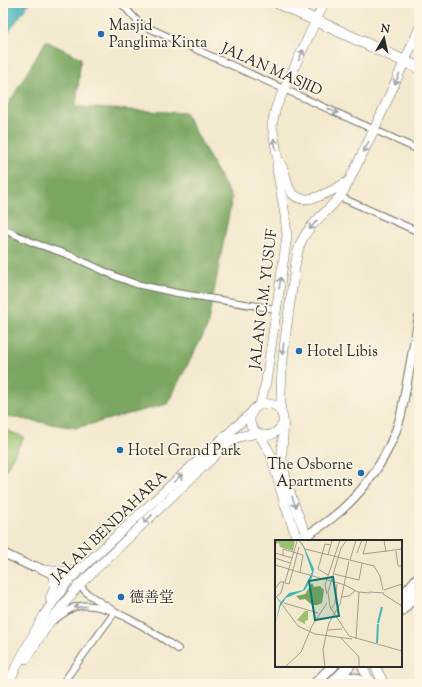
<svg xmlns="http://www.w3.org/2000/svg" width="422" height="687" font-family="'Sorts Mill Goudy','Noto Serif SC',serif">
<rect width="100%" height="100%" fill="#fcf5e5"/>
<filter id="ink" filterUnits="userSpaceOnUse"><feTurbulence type="fractalNoise" baseFrequency=".025" numOctaves="2"/><feDisplacementMap in="SourceGraphic" scale="8" xChannelSelector="R" yChannelSelector="G"/><feConvolveMatrix kernelMatrix="1 2 1 2 8 2 1 2 1" color-interpolation-filters="sRGB"/></filter>
<filter id="wash" filterUnits="userSpaceOnUse"><feTurbulence type="fractalNoise" baseFrequency=".012" numOctaves="4" result="noise"/><feDisplacementMap in="SourceGraphic" scale="16" xChannelSelector="R" yChannelSelector="G"/><feGaussianBlur stdDeviation="0.9" result="paint"/><feColorMatrix in="noise" values="0 0 0 0 0 0 0 0 0 0 0 0 0 0 0 0 0 1.4 0 .05"/><feComposite in="paint" operator="in"/></filter>
<g filter="url(#wash)">
<rect width="100%" height="100%" fill="#f3e9ce"/>
<polygon fill="#99c16d" stroke="#62764c" points="3,429 24,437 3,475"/>
<polygon fill="#7aa760" stroke="#526946" points="46,41 81,58 76,107 185,113 232,198 207,328 167,404 76,428 3,416 3,113"/>
<polygon fill="#45b5bc" stroke="#387074" points="3,3 29,3 3,40"/>
</g>
<g filter="url(#ink)">
<g fill="none" stroke-linecap="round" stroke-linejoin="round">
<g stroke="#716e64" stroke-width="8">
<g id="minor">
<polyline points="121,3 140,24 419,150"/>
<polyline points="340,197 419,232"/>
<polyline points="3,229 34,243 69,255 117,277 136,284 177,293 276,309"/>
<polyline points="79,585 88,594 114,611"/>
<path d="M 54,620 C 61,616 67,610 75,607 C 104,598 155,633 178,649"/>
<polyline points="10,680 16,684"/>
<polyline points="62,684 115,612"/>
</g>
</g>
<g stroke="#716e64" stroke-width="10">
<g id="tertiary">
<path d="M 307,535 C 353,508 386,467 401,415 L 419,317"/>
<polyline points="3,553 30,566 35,566 68,581"/>
</g>
</g>
<g stroke="#716e64" stroke-width="10">
<g id="secondary">
<path d="M 278,160 C 286,171 285,177 289,188 C 300,213 334,189 349,181"/>
<polyline points="260,405 266,382 287,236 285,215 277,169 278,160 272,125 276,107 324,3"/>
<path d="M 281,411 C 280,370 286,330 292,289 C 295,272 295,253 303,238 C 313,219 334,208 345,189 L 374,130 L 419,29"/>
<path d="M 283,423 C 272,447 242,432 252,412 C 259,400 277,401 282,414 C 286,424 281,447 282,459 C 286,487 298,516 309,541"/>
<polyline points="259,434 271,455 285,505 298,541"/>
<polyline points="45,570 60,572 79,570"/>
<polyline points="50,599 54,589 54,580"/>
<polyline points="26,659 49,623 79,585 226,445 238,437 257,433"/>
<polyline points="362,666 371,684"/>
<polyline points="375,666 384,684"/>
<polyline points="10,680 16,667 44,615 68,581 171,485 252,412"/>
</g>
</g>
<g stroke="#716e64" stroke-width="12">
<g id="primary">
<polyline points="401,598 419,577"/>
<polyline points="401,611 419,591"/>
<polyline points="340,676 357,679 364,684"/>
<polyline points="315,684 333,666"/>
<polyline points="331,684 349,666"/>
</g>
</g>
<g stroke="#716e64" stroke-width="12">
<polyline id="trunk" points="278,3 419,68"/>
</g>
<use href="#minor" stroke="#fff" stroke-width="6"/>
<use href="#tertiary" stroke="#fff" stroke-width="8"/>
<use href="#secondary" stroke="#fff" stroke-width="9"/>
<use href="#primary" stroke="#fff" stroke-width="10"/>
<use href="#trunk" stroke="#fff" stroke-width="11"/>
</g>
<defs><path id="oneway-shaft" d="M-6 0H5M1.5-3L5.5 0L1.5 3" fill="none" stroke-width="1.6" stroke-linecap="round" stroke-linejoin="round"/></defs>
<g stroke="#a0a0a0">
<use href="#oneway-shaft" transform="translate(301 55) rotate(-66)"/>
<use href="#oneway-shaft" transform="translate(397 79) rotate(115)"/>
<use href="#oneway-shaft" transform="translate(333 111) rotate(25)"/>
<use href="#oneway-shaft" transform="translate(275 144) rotate(-101)"/>
<use href="#oneway-shaft" transform="translate(366 147) rotate(116)"/>
<use href="#oneway-shaft" transform="translate(313 225) rotate(131)"/>
<use href="#oneway-shaft" transform="translate(280 283) rotate(-81)"/>
<use href="#oneway-shaft" transform="translate(283 349) rotate(96)"/>
<use href="#oneway-shaft" transform="translate(178 478) rotate(-42)"/>
<use href="#oneway-shaft" transform="translate(294 502) rotate(71)"/>
<use href="#oneway-shaft" transform="translate(148 519) rotate(136)"/>
<use href="#oneway-shaft" transform="translate(80 607) rotate(174)"/>
</g>
</g>
<g fill="#1f6fb2" stroke="#fcf5e5" stroke-width="1.5">
<circle cx="101" cy="34" r="4"/>
<circle cx="299" cy="351" r="4"/>
<circle cx="120" cy="450" r="4"/>
<circle cx="361" cy="473" r="4"/>
<circle cx="121" cy="597" r="4"/>
</g>
<g text-anchor="middle" stroke-width="3.5" stroke-linejoin="round" paint-order="stroke">
<g font-size="15" fill="#2b2b2b" stroke="#fcf5e5" text-anchor="start">
<text x="109" y="30">Masjid<tspan x="109" dy="17">Panglima Kinta</tspan></text>
<text x="307" y="356">Hotel Libis</text>
<text x="128" y="455">Hotel Grand Park</text>
<text x="353" y="469" text-anchor="end">The Osborne<tspan x="353" dy="17">Apartments</tspan></text>
<text x="129" y="602">德善堂</text>
</g>
<g font-size="15" fill="#2b2b2b" stroke="#fcf5e5">
<text transform="translate(272 69) rotate(24)" y="5">JALAN MASJID</text>
<text transform="translate(263 299) rotate(-83)" y="5">JALAN C.M. YUSUF</text>
<text transform="translate(109 526) rotate(-44)" y="5">JALAN BENDAHARA</text>
</g>
</g>
<g transform="translate(275 540)">
<rect width="127" height="127" fill="#f3e9ce"/>
<path d="M 1,0 L 20,0 L 18,11 L 5,7 L 4,3 L 0,4 ZM 30,71 L 33,71 L 33,80 L 30,81 L 30,84 L 22,80 Z" fill="#99c16d"/>
<path d="M 37,43 L 39,47 L 45,46 L 49,50 L 47,63 L 42,65 L 37,65 L 30,59 L 25,60 L 21,56 L 30,54 Z" fill="#7aa760"/>
<path d="M 26,0 L 39,29 L 37,38 L 30,50 L 11,58 L 5,67 L 0,85 L 5,63 L 14,53 L 28,50 L 37,32 Z" fill="#45b5bc"/>
<path fill="none" stroke="#45b5bc" stroke-width="2" d="M 103,83 L 107,67M 102,103 L 103,84"/>
<path fill="none" stroke="#a39d8d" stroke-width="1" d="M 24,0 L 30,9 L 99,26 L 105,36 L 108,50M 72,0 L 66,8 L 53,52 L 55,67 L 74,96 L 127,111M 109,0 L 111,12M 121,11 L 123,26 L 127,26M 0,13 L 17,18M 82,13 L 87,0M 88,14 L 127,9M 88,14 L 92,0M 8,15 L 8,9 L 28,15 L 25,32M 53,15 L 57,0M 0,18 L 15,23M 75,20 L 81,0M 0,25 L 14,29M 13,29 L 70,45 L 83,52 L 95,53M 18,30 L 24,7M 59,34 L 84,40 L 87,23M 53,35 L 43,29 L 50,4 L 56,5M 10,43 L 14,44 L 18,30M 0,49 L 5,42 L 10,42 L 22,1M 109,50 L 127,44M 94,52 L 109,53M 52,54 L 50,45 L 65,0M 108,54 L 127,66M 0,55 L 23,86 L 40,94 L 77,99M 1,57 L 6,53 L 9,42M 67,57 L 74,56 L 80,51M 9,63 L 43,73M 56,69 L 60,63 L 62,44M 37,86 L 52,63M 52,90 L 67,89M 66,98 L 84,117 L 84,127M 81,99 L 84,52M 10,127 L 26,112 L 37,86M 50,127 L 48,110 L 51,95 L 54,83 L 65,64 L 74,21"/>
<path fill="#0f766e" fill-opacity="0.15" stroke="#0f766e" stroke-width="2" d="M 58,37 L 64,76 L 40,80 L 34,41 Z"/>
<rect width="127" height="127" fill="none" stroke="#2b2b2b" stroke-width="2"/>
</g>
<rect width="422" height="687" fill="none" stroke="#fcf5e5" stroke-width="16"/>
<g transform="translate(384 38) rotate(9)" stroke="#fcf5e5" stroke-width="3" paint-order="stroke">
<path d="M0-3L7 15L0 10L-7 15Z" fill="#2b2b2b"/>
<text y="-6" font-size="11" font-weight="bold" text-anchor="middle" fill="#2b2b2b">N</text>
</g>
</svg>
